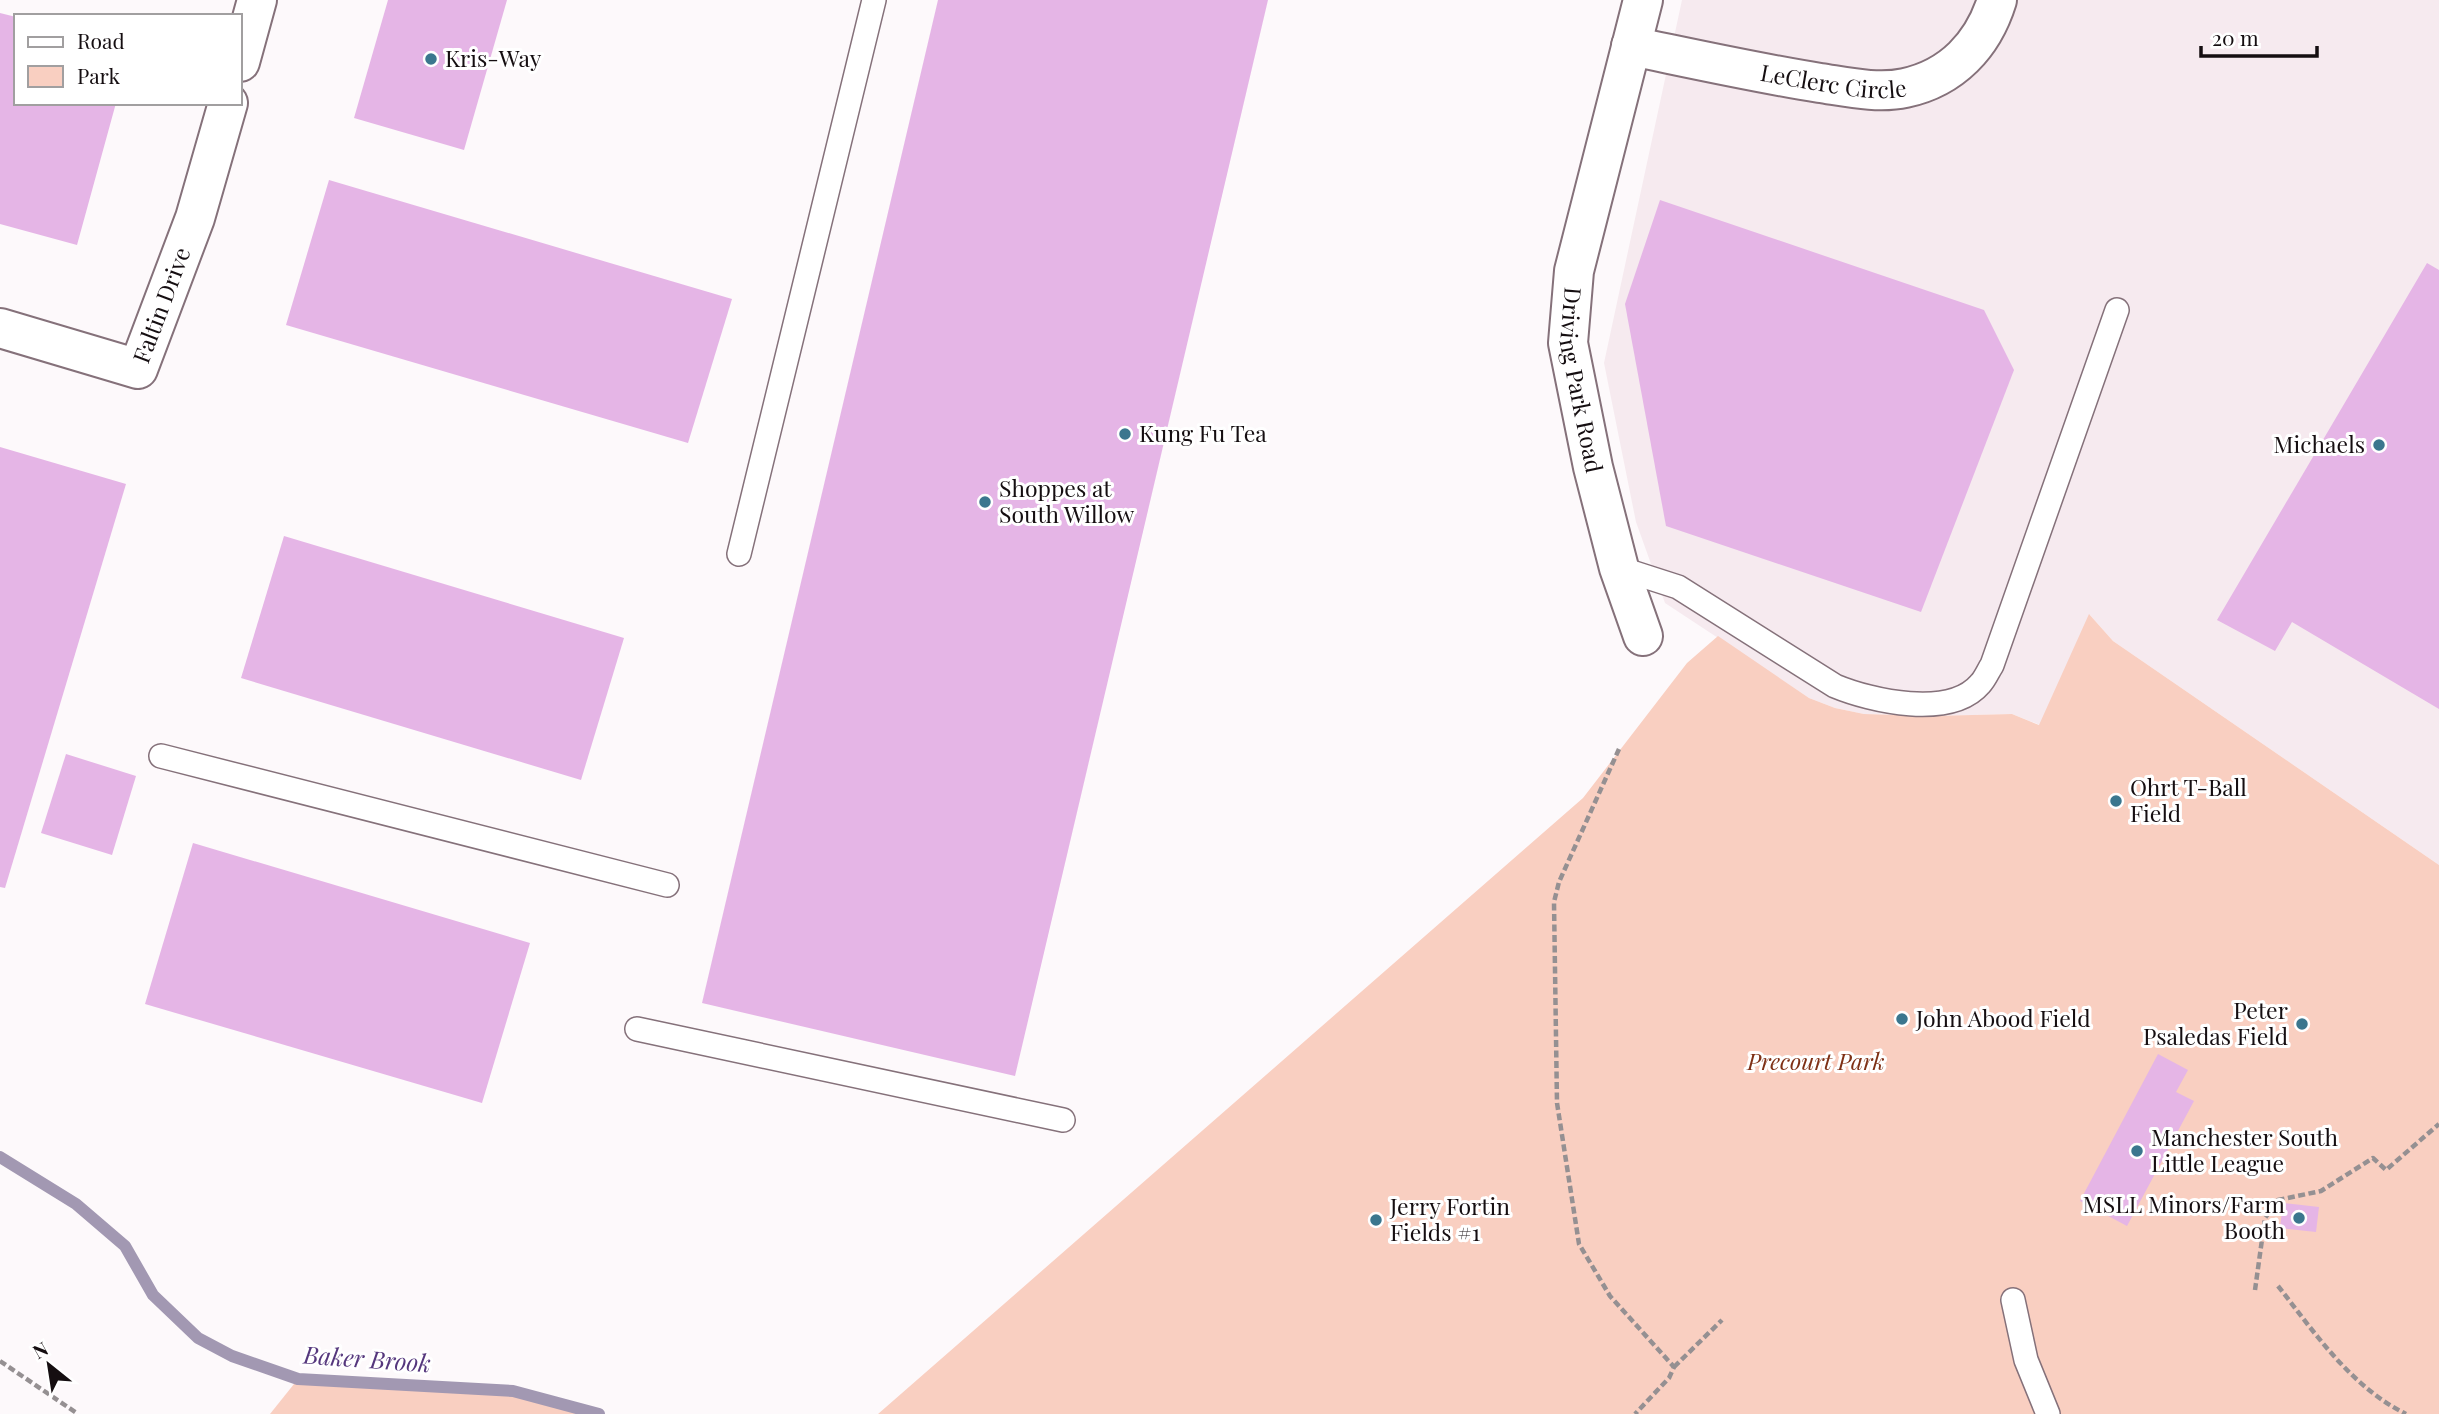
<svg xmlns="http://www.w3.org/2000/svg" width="2439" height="1414" font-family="'Playfair Display',serif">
<rect width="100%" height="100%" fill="#fdf9fb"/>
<polygon fill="#f6eaef" points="1682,0 2439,0 2439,865 2113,641 2090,615 2040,725 2012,714 1932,716 1864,714 1835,708 1809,698 1665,603 1636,522 1604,363"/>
<g fill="#f9cfc1">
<polygon points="2089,614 2113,641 2439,865 2439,1414 878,1414 1583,798 1687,663 1718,636 1809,698 1835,708 1864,714 1932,716 2012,714 2039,725"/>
<polygon points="298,1379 513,1391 599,1414 270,1414"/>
</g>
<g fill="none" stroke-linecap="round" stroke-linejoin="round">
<polyline stroke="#a298b2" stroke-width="12" points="0,1157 76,1204 125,1246 153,1295 198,1338 232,1356 298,1379 513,1391 599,1414"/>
</g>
<g fill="#e5b5e6">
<polygon points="388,0 507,0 464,150 354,118"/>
<polygon points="938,0 1268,0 1015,1076 702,1003"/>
<polygon points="0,13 16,17 16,103 116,103 77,245 0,224"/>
<polygon points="329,180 732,299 688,443 286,325"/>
<polygon points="1660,200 1984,310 2014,370 1921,612 1666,526 1625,304"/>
<polygon points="2427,263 2439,270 2439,709 2292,622 2275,651 2217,620"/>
<polygon points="0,447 126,484 5,888 0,887"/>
<polygon points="284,536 624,638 581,780 241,678"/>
<polygon points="66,754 136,776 112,855 41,833"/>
<polygon points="193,843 530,943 482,1103 145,1004"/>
<polygon points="2158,1054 2188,1070 2176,1092 2194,1101 2127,1226 2080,1201"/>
<polygon points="2283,1203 2319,1207 2316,1232 2280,1228"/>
</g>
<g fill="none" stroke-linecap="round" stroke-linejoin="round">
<g stroke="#85717a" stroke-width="26">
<g id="service">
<polyline points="739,554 874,0"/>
<path d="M 1619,568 L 1678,587 L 1835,686 C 1871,701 1950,719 1980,684 C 1985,679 1988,671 1992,665 L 2117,310"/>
<polyline points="161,756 667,885"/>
<polyline points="637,1029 1063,1120"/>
<polyline points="2013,1300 2026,1360 2048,1414"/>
</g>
</g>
<g stroke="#85717a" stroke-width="42">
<g id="minor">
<path id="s1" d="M 1643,0 L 1574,271 L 1568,343 L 1593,467 L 1619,568 L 1643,636"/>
<path id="s2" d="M 1631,46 C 1694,59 1757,73 1820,83 C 1847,87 1878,94 1905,88 C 1952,78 1983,45 1997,0"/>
<polyline points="240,62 257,0"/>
<path id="s3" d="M 0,328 L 138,369 L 195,218 L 228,103"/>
</g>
</g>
<g stroke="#959092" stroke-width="4.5" stroke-dasharray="7 3.5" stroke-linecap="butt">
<polyline points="1619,749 1559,882 1554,902 1557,1103 1579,1244 1610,1296 1674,1367 1669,1378 1635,1414"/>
<path d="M 2278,1286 C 2315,1333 2350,1386 2406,1414"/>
<polyline points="2255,1290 2265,1218 2278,1200 2321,1191 2373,1158 2386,1170 2439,1124"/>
<polyline points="0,1361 78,1414"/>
<polyline points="1674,1367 1722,1320"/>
</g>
<use href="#service" stroke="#fff" stroke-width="23"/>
<use href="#minor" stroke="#fff" stroke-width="38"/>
</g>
<g fill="#3b768e" stroke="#fff" stroke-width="2.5">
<circle cx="431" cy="59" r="7"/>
<circle cx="1125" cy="434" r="7"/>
<circle cx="2379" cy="445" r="7"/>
<circle cx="985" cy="502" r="7"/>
<circle cx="2116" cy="801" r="7"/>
<circle cx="1902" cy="1019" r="7"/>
<circle cx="2302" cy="1024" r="7"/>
<circle cx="2137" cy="1151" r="7"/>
<circle cx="2299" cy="1218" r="7"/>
<circle cx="1376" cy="1220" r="7"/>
</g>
<g text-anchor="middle" stroke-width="6" stroke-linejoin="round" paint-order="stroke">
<g font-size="23" fill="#150e11" stroke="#fff" text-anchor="start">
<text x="445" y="67">Kris-Way</text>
<text x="1139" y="442">Kung Fu Tea</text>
<text x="2365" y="453" text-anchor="end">Michaels</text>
<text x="999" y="497">Shoppes at<tspan x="999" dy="26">South Willow</tspan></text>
<text x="2130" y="796">Ohrt T-Ball<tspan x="2130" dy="26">Field</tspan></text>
<text x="2288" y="1019" text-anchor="end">Peter<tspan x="2288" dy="26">Psaledas Field</tspan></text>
<text x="1916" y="1027">John Abood Field</text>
<text x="2151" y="1146">Manchester South<tspan x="2151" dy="26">Little League</tspan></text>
<text x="2285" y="1213" text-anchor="end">MSLL Minors/Farm<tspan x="2285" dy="26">Booth</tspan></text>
<text x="1390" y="1215">Jerry Fortin<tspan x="1390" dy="26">Fields #1</tspan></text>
</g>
<g font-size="23" fill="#150e11" stroke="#fff">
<text dy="8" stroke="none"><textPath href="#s2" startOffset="206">LeClerc Circle</textPath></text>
<text dy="8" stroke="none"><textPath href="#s3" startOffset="212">Faltin Drive</textPath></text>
<text dy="8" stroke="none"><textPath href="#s1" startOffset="390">Driving Park Road</textPath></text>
</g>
<g font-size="23" font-style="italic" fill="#7e3015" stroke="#fff">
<text x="1816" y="1070">Precourt Park</text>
</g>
<g font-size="24" font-style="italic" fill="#55377d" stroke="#fff">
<text transform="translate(367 1360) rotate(4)" y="8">Baker Brook</text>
</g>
</g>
<rect x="14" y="14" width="228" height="91" fill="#ffffff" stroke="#a19fa0" stroke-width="2"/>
<rect x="28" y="37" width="35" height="10" fill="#ffffff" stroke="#a19fa0" stroke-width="2"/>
<text x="77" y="49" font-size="21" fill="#150e11">Road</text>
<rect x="28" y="66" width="35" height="21" fill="#f9cfc1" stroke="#a19fa0" stroke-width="2"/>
<text x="77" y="84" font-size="21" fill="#150e11">Park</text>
<g transform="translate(49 1365) rotate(330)" stroke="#ffffff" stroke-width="5" paint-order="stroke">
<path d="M0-5L12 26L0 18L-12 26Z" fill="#150e11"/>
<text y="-10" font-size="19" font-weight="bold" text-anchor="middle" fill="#150e11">N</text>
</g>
<path d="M2201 46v10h116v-10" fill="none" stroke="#150e11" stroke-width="3.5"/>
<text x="2212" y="46" font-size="21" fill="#150e11" stroke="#ffffff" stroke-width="5" paint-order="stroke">20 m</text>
</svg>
